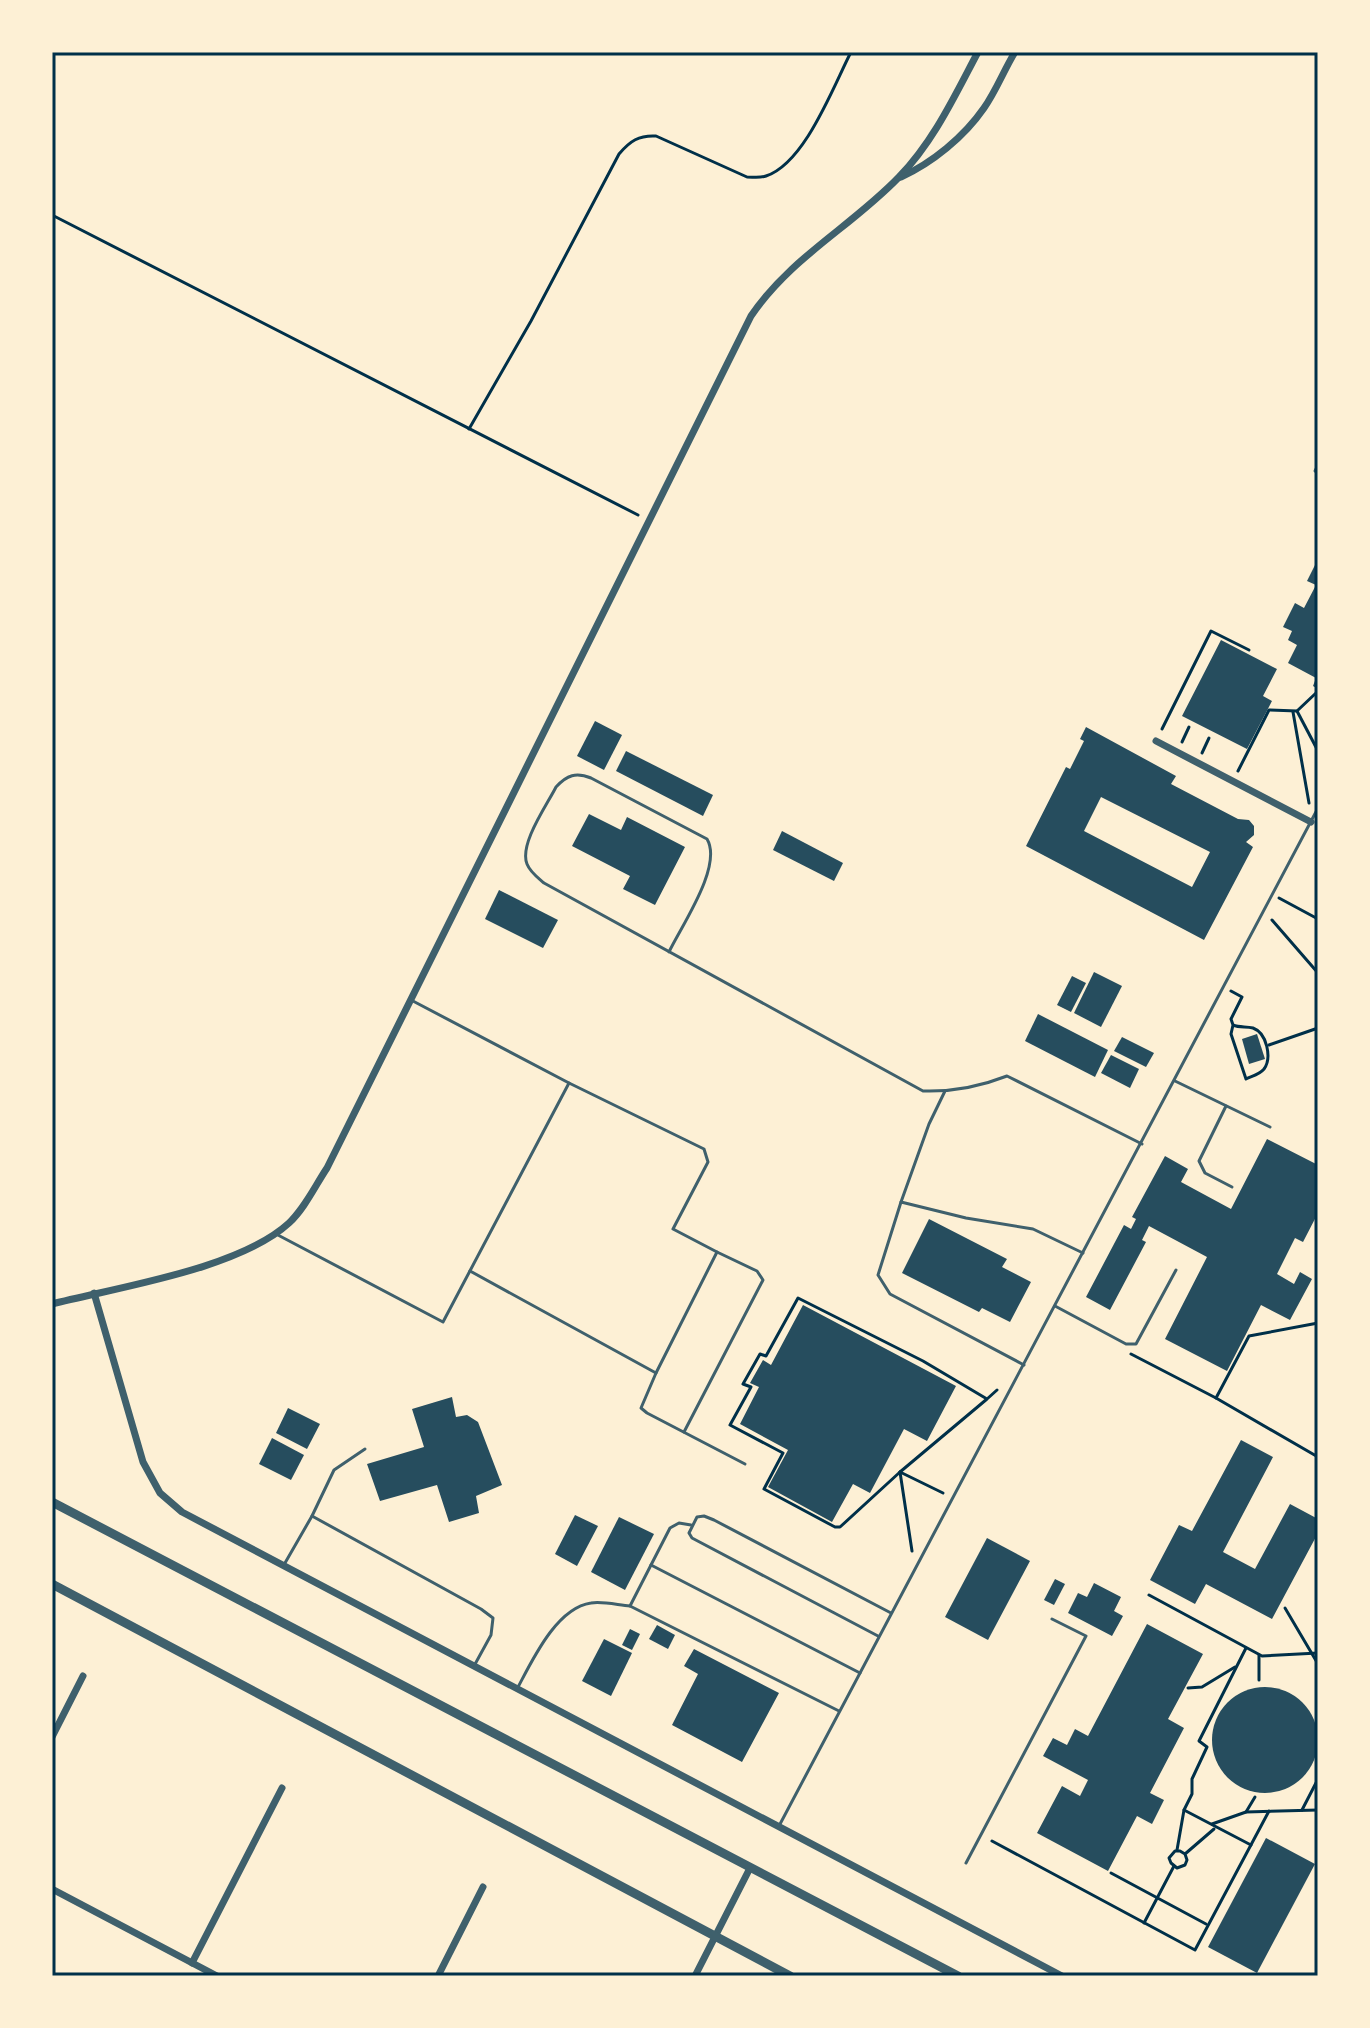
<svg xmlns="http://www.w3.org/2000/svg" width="1370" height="2028" font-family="Montserrat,sans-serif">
<rect width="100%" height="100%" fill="#fdf0d5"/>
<g fill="#264d5e" fill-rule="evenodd">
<polygon points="1318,559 1318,689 1313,686 1316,678 1288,663 1297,645 1288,640 1292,631 1283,627 1295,603 1304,608 1316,585 1307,581"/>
<polygon points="1221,640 1277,669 1263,696 1272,701 1247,749 1182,716"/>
<polygon points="595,721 622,735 604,770 577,756"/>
<path d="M 1086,727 L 1176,776 L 1171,784 L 1238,819 L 1249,820 L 1254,826 L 1254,835 L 1246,842 L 1253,847 L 1204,940 L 1026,846 L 1066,767 L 1070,769 L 1084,741 L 1080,739 ZM 1101,797 L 1210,852 L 1192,887 L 1084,831 Z"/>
<polygon points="626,751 713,795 703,816 616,771"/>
<polygon points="589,814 621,830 627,817 685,847 655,905 623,889 630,876 572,846"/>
<polygon points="782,831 843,863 834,881 773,850"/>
<polygon points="499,890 558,920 543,948 485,919"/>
<polygon points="1094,972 1122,986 1101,1027 1074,1013"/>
<polygon points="1072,976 1086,983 1071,1012 1057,1005"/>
<polygon points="1038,1014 1108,1050 1095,1077 1025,1041"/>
<polygon points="1257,1034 1265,1059 1249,1064 1242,1039"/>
<polygon points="1122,1037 1154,1053 1146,1067 1114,1051"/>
<polygon points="1111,1055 1139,1069 1130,1088 1101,1073"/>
<polygon points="1267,1139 1318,1165 1318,1213 1303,1242 1295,1238 1277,1274 1294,1284 1300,1272 1312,1279 1290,1320 1261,1305 1227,1371 1165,1339 1207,1257 1149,1226 1142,1240 1146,1242 1110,1310 1086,1297 1124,1225 1131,1229 1136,1219 1132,1217 1165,1156 1188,1169 1181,1182 1231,1209"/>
<polygon points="929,1219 1007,1259 1002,1267 1031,1282 1010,1322 982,1308 979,1312 902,1273"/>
<polygon points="803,1305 956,1386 927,1441 904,1429 870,1493 853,1484 832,1522 768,1487 788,1450 740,1424 759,1387 750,1383 763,1360 771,1365"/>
<polygon points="452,1397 456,1417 467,1415 478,1422 502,1485 476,1496 479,1513 449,1522 437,1485 380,1501 367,1464 424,1447 412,1409"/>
<polygon points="288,1408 320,1424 307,1449 276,1433"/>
<polygon points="272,1438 304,1455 291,1480 259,1464"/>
<polygon points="1241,1440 1273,1457 1223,1552 1255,1569 1290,1504 1318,1519 1318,1533 1272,1619 1206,1584 1195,1604 1150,1580 1179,1525 1192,1531"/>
<polygon points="575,1515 598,1526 577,1566 555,1554"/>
<polygon points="619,1517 654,1534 625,1590 591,1572"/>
<polygon points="987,1538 1030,1561 988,1640 945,1617"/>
<polygon points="1055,1579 1065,1584 1054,1605 1044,1600"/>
<polygon points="1094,1583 1121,1597 1114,1611 1123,1616 1112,1636 1068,1613 1078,1593 1087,1597"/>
<polygon points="1147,1624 1203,1654 1168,1719 1184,1728 1150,1793 1164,1800 1152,1824 1137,1816 1108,1871 1037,1833 1062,1786 1080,1796 1088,1780 1043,1756 1053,1738 1067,1745 1075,1729 1088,1736"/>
<polygon points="657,1625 675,1635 668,1649 649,1639"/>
<polygon points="630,1629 640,1634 632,1650 622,1645"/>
<polygon points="604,1639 632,1653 611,1696 582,1681"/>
<polygon points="694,1649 779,1693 742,1762 672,1725 698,1674 684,1666"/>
<circle cx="1265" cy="1740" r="53"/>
<polygon points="1266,1838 1315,1864 1257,1973 1208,1947"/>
</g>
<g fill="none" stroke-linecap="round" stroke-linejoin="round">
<g stroke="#003049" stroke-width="3">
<polyline points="52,215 638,515"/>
<path d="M 469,429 L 531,321 L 619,154 C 630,141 639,135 656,136 L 747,177 C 754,177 761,178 766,176 C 805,163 833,87 851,52"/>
<polyline points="1297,711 1318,751"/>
<polyline points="1293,712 1309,803"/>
<polyline points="1162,729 1211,631 1249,650"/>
<polyline points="1182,742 1189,727"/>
<polyline points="1202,753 1209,738"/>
<polyline points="1238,771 1269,710 1297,711 1316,693 1318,694"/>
<polyline points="1279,898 1318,919"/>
<polyline points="1272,920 1318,973"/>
<path d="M 1231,991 L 1242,997 L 1231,1019 L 1233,1025 C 1240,1028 1246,1026 1253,1028 C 1267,1033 1272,1058 1264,1069 C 1259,1075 1252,1076 1246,1079 L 1231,1034 L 1233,1025"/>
<polyline points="1269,1045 1318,1028"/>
<polyline points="1131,1354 1216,1398 1249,1336 1318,1323"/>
<polyline points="1216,1398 1318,1457"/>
<polyline points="987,1399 923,1361 798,1298 766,1356 760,1354 743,1384 751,1387 730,1425 783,1453 764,1489 835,1527 840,1527 900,1472 987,1399 997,1390"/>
<polyline points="900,1472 912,1551"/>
<polyline points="900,1472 943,1493"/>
<polyline points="1149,1595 1262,1656 1318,1653"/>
<polyline points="1285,1608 1318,1664"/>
<polyline points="1259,1680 1259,1655"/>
<polyline points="1188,1688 1202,1687 1235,1667"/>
<polyline points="1184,1810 1251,1845"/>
<polyline points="1302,1810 1318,1779"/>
<polyline points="1246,1812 1255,1797"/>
<polyline points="1212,1824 1246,1812 1318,1810"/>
<polyline points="992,1841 1195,1950 1269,1811"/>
<polyline points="1177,1850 1184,1810 1192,1794 1192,1779 1207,1747 1199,1741 1246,1648"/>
<polyline points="1185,1854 1180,1851 1175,1851 1169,1858 1171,1863 1177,1868 1185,1865 1187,1860 1185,1854 1214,1829"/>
<polyline points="1111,1873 1206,1924"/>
<polyline points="1144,1923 1174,1866"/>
</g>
<g stroke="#3f606c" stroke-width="3">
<polyline points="1318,465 1315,471 1318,473"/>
<path d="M 669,952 C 682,925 723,866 707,839 L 591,778 C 576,772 567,775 556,787 C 547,805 519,844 527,864 C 530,872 537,877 544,883 L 923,1091 C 953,1092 979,1087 1007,1076 L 1142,1144"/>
<polyline points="1175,1081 1270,1127"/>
<polyline points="1226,1106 1199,1161 1205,1173 1232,1187"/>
<polyline points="901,1202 929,1124 945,1091"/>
<polyline points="276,1234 443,1322 569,1083 411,1000"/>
<polyline points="470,1271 656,1373 717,1252 673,1229 708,1162 704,1149 569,1083"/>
<polyline points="1055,1306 1126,1344 1136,1344 1176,1270"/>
<polyline points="1024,1365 890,1294 878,1275 901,1202 966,1218 1033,1229 1083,1253"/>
<polyline points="656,1373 641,1408 647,1413 745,1464"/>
<polyline points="684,1432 763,1280 757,1271 717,1252"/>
<polyline points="312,1516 481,1609 493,1618 491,1635 474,1666"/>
<polyline points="285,1563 312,1516 334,1470 365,1449"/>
<polyline points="651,1565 670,1528 679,1523 691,1525"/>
<polyline points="878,1636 692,1538 689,1533 697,1517 704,1516 714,1520 891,1613"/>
<path d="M 517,1689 C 532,1661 556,1608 591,1603 C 602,1601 618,1605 630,1606"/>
<polyline points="839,1711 630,1606 651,1565 860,1673"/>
<polyline points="779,1826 1318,808"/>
<polyline points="966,1863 1086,1636 1052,1619"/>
</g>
<g stroke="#3f606c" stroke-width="7">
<path d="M 901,177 C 932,163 964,137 984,108 C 996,91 1004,70 1015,52"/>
<polyline points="1156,741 1311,822"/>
<polyline points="94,1293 143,1462 160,1493 182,1512 1062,1976"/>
<path d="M 52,1304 C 118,1287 239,1269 289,1223 C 305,1208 315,1186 327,1168 L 751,316 C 791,257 851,227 899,177 C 934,141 955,95 978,52"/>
<polyline points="52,1737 83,1676"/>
<polyline points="52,1889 217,1976"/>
<polyline points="192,1963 282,1788"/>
<polyline points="438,1976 483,1887"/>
<polyline points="695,1976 750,1868"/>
</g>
<g stroke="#3f606c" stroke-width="9">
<polyline points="52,1502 958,1976"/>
<polyline points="52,1584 790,1976"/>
</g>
</g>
<rect width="1370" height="2028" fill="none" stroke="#fdf0d5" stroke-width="108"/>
<rect x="54" y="54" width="1262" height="1920" fill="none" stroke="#003049" stroke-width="3"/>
</svg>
